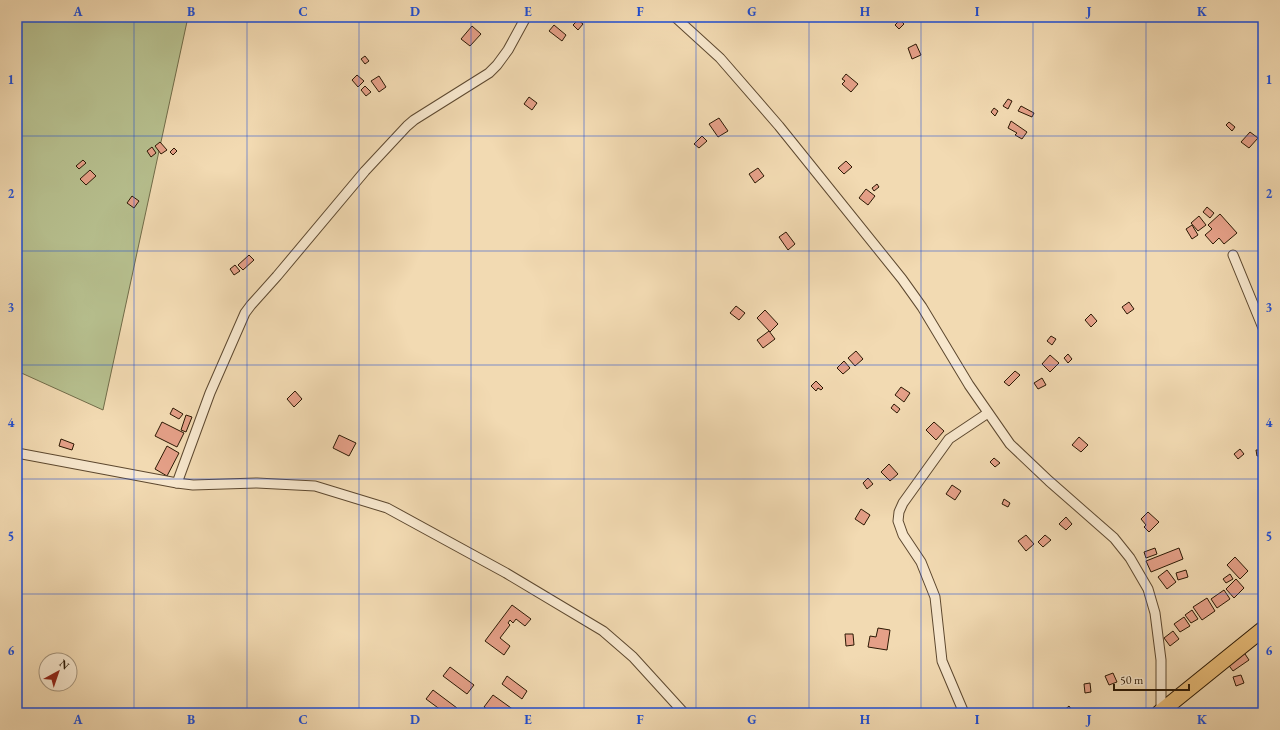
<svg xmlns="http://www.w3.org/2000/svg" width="1280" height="730" font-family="'EB Garamond',serif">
<rect width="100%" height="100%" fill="#f2dab2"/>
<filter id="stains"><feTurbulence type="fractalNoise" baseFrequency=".005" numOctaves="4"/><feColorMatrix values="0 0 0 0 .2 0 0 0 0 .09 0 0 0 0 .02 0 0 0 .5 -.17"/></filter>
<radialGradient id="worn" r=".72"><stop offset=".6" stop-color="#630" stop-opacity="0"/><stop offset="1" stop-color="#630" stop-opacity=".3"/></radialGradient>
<polygon fill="#b7c08f" stroke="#716c49" points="17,17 188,17 103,410 17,371"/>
<g fill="#e5a088" stroke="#2b1803">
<polygon points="578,20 583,24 578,30 573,25"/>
<polygon points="900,20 904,24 899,29 895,25"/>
<polygon points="554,25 566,35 562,41 549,31"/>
<polygon points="472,26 481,34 470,46 461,39"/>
<polygon points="916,44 921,55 912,59 908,48"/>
<polygon points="365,56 369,61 365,64 361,59"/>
<polygon points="846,74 858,84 851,92 842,84 845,81 842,79"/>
<polygon points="357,75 364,81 358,87 352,80"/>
<polygon points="379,76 386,87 379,92 371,81"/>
<polygon points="365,86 371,92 366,96 361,90"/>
<polygon points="529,97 537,103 532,110 524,104"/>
<polygon points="1008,99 1012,101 1008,109 1003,106"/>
<polygon points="1021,106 1034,113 1032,117 1018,111"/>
<polygon points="994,108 998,111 995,116 991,112"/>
<polygon points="719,118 728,131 718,137 709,124"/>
<polygon points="1011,121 1027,132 1022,139 1015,135 1017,133 1008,128"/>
<polygon points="1229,122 1235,127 1232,131 1226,125"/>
<polygon points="1250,132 1258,138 1249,148 1241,142"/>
<polygon points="702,136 707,141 699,148 694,144"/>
<polygon points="160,142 167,150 161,154 155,146"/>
<polygon points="152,147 156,153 151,157 147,151"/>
<polygon points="174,148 177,151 173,155 170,152"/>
<polygon points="83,160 86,163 79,169 76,166"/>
<polygon points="846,161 852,167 844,174 838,168"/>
<polygon points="758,168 764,176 755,183 749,174"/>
<polygon points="90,170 96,176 86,185 80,179"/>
<polygon points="877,184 879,187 874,191 872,188"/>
<polygon points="866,189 875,196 868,205 859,198"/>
<polygon points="132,196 139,201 134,208 127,203"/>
<polygon points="1207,207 1214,213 1210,218 1203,212"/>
<polygon points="1220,214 1237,233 1224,244 1219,238 1213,244 1205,235 1212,229 1208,225"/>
<polygon points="1199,216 1206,225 1198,231 1191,223"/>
<polygon points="1192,225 1198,235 1192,239 1186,229"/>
<polygon points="786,232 795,244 788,250 779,237"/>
<polygon points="249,255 254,260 243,270 238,265"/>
<polygon points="235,265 240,271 234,275 230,269"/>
<polygon points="1129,302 1134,309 1127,314 1122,307"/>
<polygon points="736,306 745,313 739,320 730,313"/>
<polygon points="765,310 778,324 770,332 757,318"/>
<polygon points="1091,314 1097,321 1091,327 1085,320"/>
<polygon points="769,331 775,339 763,348 757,340"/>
<polygon points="1051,336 1056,339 1052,345 1047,341"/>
<polygon points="856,351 863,359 855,366 848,358"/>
<polygon points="1068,354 1072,359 1068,363 1064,358"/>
<polygon points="1050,355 1059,363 1050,372 1042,364"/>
<polygon points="844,361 850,368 843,374 837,368"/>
<polygon points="1015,371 1020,375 1009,386 1004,382"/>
<polygon points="1042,378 1046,385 1038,389 1034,383"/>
<polygon points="816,381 823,388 821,390 818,388 816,391 811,386"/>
<polygon points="901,387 910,393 904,402 895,395"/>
<polygon points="295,391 302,399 294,407 287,399"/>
<polygon points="894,404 900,409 897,413 891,408"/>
<polygon points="173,408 183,414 179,419 170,414"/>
<polygon points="186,415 192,417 186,432 181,430"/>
<polygon points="162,422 184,433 177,447 155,436"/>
<polygon points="934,422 944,431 936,440 926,430"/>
<polygon points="339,435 356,443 349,456 333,448"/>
<polygon points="1079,437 1088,445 1081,452 1072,445"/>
<polygon points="61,439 74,444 72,450 59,446"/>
<polygon points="167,446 179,453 167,476 155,469"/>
<polygon points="1240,449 1244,454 1238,459 1234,454"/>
<polygon points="1256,450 1263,450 1263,455 1257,456"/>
<polygon points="994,458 1000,463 995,467 990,462"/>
<polygon points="889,464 898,474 890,481 881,472"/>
<polygon points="868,478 873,484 867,489 863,483"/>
<polygon points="952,485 961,491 955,500 946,494"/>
<polygon points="1004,499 1010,503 1008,507 1002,504"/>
<polygon points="861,509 870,515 864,525 855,519"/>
<polygon points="1148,512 1159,522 1149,532 1144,527 1146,525 1141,519"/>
<polygon points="1066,517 1072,524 1066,530 1059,524"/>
<polygon points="1026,535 1034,544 1026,551 1018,541"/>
<polygon points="1045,535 1051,540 1043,547 1038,542"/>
<polygon points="1155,548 1157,554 1146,558 1144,552"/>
<polygon points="1179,548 1183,559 1151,572 1146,561"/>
<polygon points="1235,557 1248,571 1240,579 1227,565"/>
<polygon points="1167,570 1176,582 1167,589 1158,577"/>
<polygon points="1186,570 1188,577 1178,580 1176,573"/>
<polygon points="1230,574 1233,579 1226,583 1223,579"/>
<polygon points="1236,579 1244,588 1234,598 1226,589"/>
<polygon points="1224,590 1230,599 1217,608 1211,599"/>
<polygon points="1207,598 1215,611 1202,620 1193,607"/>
<polygon points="512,605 531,619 525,626 516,619 513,623 510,620 508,623 510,625 500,638 510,646 504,655 485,641"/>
<polygon points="1192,610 1198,619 1191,623 1185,615"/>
<polygon points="1184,617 1190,626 1180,632 1174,624"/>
<polygon points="878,628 890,630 887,650 868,647 870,636 876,637"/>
<polygon points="1173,631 1179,639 1170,646 1164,638"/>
<polygon points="845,634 853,634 854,645 846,646"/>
<polygon points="1243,651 1249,660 1233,671 1227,663"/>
<polygon points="450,667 474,685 467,694 443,676"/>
<polygon points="1113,673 1117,682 1109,685 1105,676"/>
<polygon points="1241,675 1244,683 1236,686 1233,677"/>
<polygon points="507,676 527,691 522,699 502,684"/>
<polygon points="1090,683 1091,692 1085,693 1084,684"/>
<polygon points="433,690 457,708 454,713 445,713 426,699"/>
<polygon points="493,695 518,713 493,713 484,707"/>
<polygon points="1069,706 1074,713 1061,713"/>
</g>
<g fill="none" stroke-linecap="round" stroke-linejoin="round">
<g stroke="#5d482f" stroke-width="11">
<g id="minor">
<polyline points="675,17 720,58 779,126 902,279 922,307 969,385 1010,444 1049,481 1114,538 1130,558 1148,589 1155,613 1161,660 1161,712"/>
<polyline points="1233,255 1263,328"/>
<polyline points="17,453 177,483 193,485 257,483 315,486 387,508 506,573 603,631 633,657 684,713"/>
<polyline points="177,483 210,393 245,313 251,305 277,276 365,171 407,126 414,120 489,73 497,65 508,50 526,17"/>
<polyline points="964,713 942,661 935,597 921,562 903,535 898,521 899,512 903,503 949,439 988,413"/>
</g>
</g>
<g stroke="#2b1803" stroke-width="17">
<polyline id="primary" points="1159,713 1263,629"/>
</g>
<use href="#minor" stroke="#f7e7cd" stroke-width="9"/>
<use href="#primary" stroke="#e9bd79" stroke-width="15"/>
</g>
<path fill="none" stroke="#1d4ed8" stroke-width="1" stroke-opacity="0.55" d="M 134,17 L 134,713M 247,17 L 247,713M 359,17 L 359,713M 471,17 L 471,713M 584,17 L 584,713M 696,17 L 696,713M 809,17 L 809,713M 921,17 L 921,713M 1033,17 L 1033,713M 1146,17 L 1146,713M 17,136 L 1263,136M 17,251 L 1263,251M 17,365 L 1263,365M 17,479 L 1263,479M 17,594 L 1263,594"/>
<rect width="1280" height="730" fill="none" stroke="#f2dab2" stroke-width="44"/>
<g transform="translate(58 672) rotate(40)"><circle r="19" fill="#f7e7cd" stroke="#a5947c"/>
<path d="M0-3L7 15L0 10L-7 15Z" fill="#8f2418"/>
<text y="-6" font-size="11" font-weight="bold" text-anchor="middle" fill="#2b1803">N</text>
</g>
<path d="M1114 684v6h75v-6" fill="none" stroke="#2b1803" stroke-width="2"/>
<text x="1120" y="684" font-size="12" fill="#2b1803" stroke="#f7e7cd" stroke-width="3" paint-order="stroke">50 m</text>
<rect x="22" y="22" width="1236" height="686" fill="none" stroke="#1d4ed8" stroke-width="1.5"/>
<g font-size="13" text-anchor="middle" font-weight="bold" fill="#1d4ed8">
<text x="78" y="16">A</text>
<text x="191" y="16">B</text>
<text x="303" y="16">C</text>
<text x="415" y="16">D</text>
<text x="528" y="16">E</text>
<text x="640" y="16">F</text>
<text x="752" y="16">G</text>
<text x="865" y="16">H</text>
<text x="977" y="16">I</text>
<text x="1089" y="16">J</text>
<text x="1202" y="16">K</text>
<text x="11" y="84">1</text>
<text x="1269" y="84">1</text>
<text x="11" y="198">2</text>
<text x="1269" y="198">2</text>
<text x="11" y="312">3</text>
<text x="1269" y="312">3</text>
<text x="11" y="427">4</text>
<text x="1269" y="427">4</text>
<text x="11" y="541">5</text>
<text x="1269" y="541">5</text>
<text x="11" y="655">6</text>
<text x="1269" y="655">6</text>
<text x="78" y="724">A</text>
<text x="191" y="724">B</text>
<text x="303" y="724">C</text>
<text x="415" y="724">D</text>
<text x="528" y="724">E</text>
<text x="640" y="724">F</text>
<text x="752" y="724">G</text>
<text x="865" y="724">H</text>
<text x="977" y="724">I</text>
<text x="1089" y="724">J</text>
<text x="1202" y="724">K</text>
</g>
<rect width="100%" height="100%" filter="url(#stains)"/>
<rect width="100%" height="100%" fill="url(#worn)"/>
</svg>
